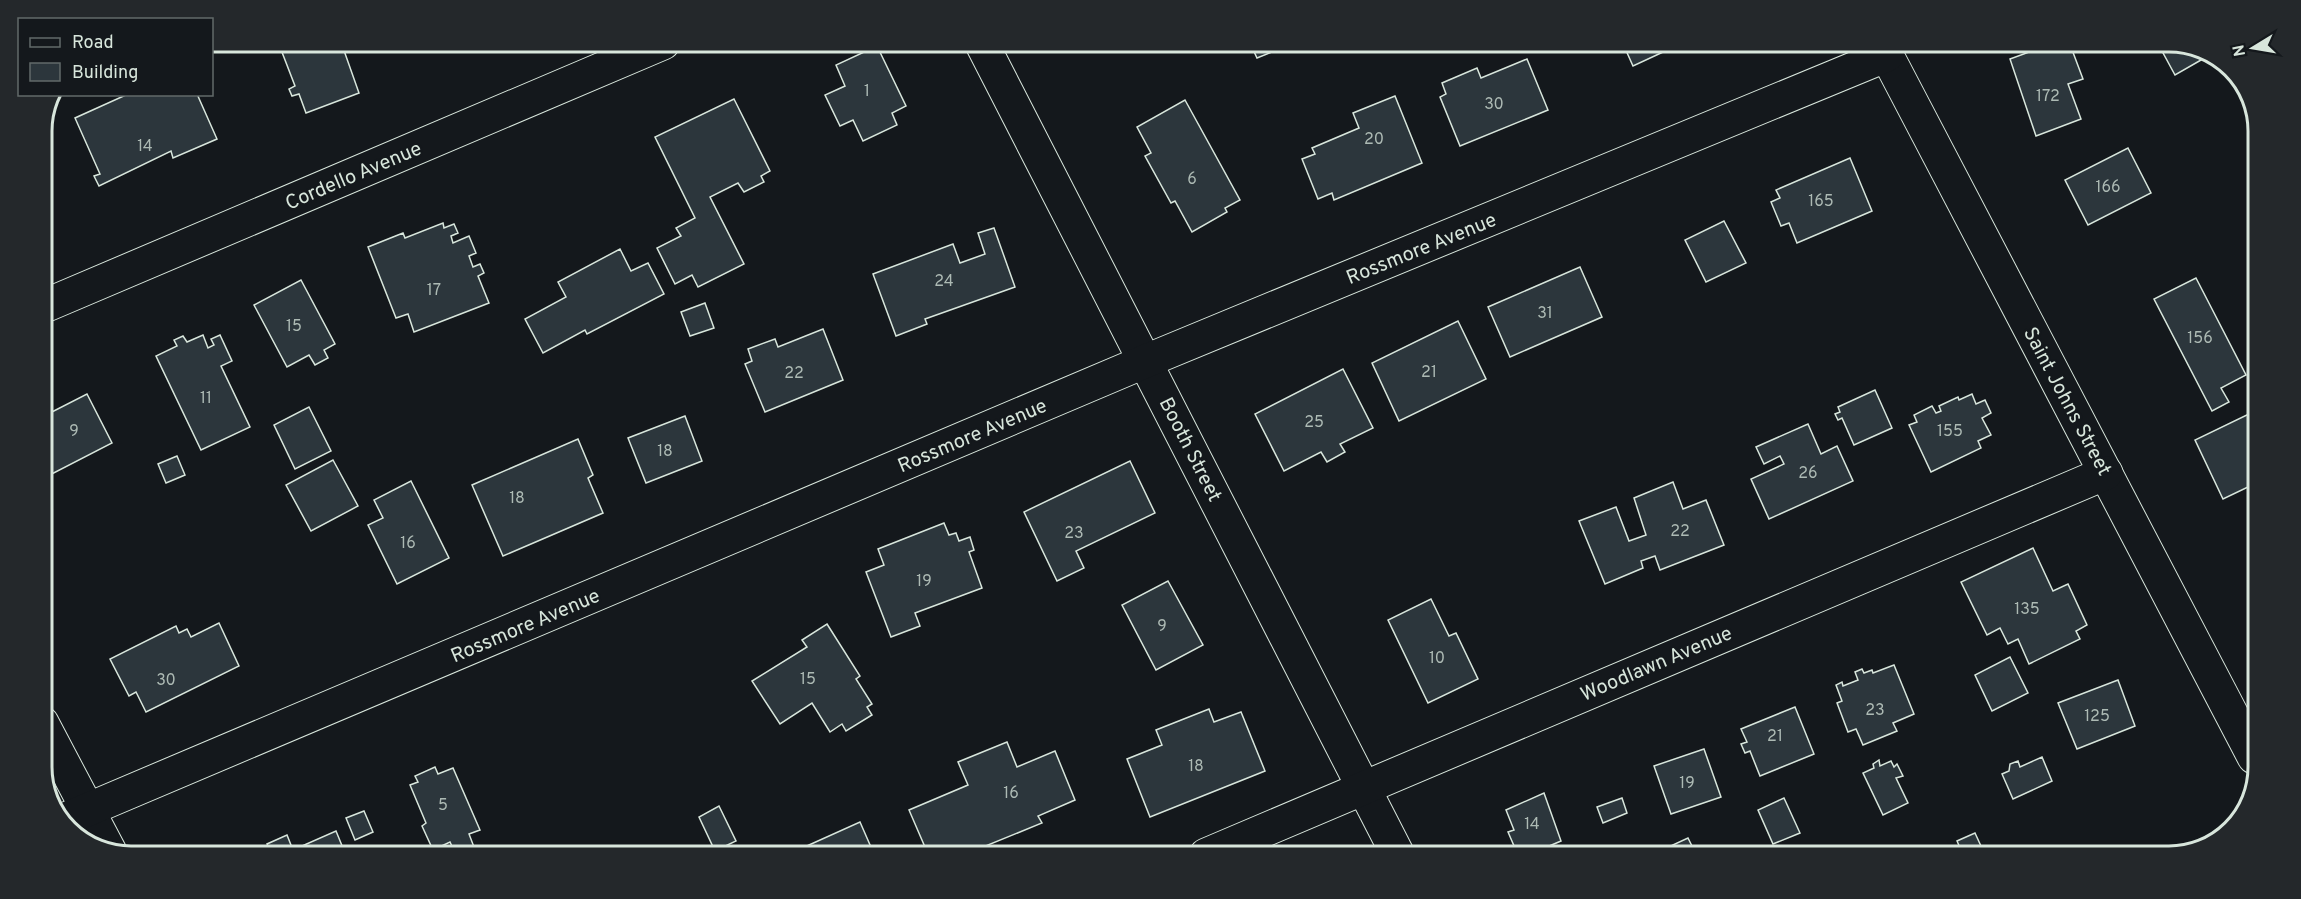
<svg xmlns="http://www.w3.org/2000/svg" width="2301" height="899" font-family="Overpass,sans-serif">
<rect width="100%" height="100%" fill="#14181c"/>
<g fill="#2c363c" stroke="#d8e6dc" stroke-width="1.5">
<polygon points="286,42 341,42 359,93 306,113 299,94 292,96 289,89 295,86 280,47 287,45"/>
<polygon points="1251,45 1287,45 1287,46 1257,58"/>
<polygon points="877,46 906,106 892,113 897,125 863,141 853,120 840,126 825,95 845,86 836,65"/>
<polygon points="1624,46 1676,46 1633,66"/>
<polygon points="2043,47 2071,47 2083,79 2068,84 2081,119 2036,136 2010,59"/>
<polygon points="2169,47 2198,47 2208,56 2175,75 2162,51"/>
<polygon points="1527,59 1548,110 1460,146 1440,97 1446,94 1442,83 1477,68 1481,78"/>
<polygon points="128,94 197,94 217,139 173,158 171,151 99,186 94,176 100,174 75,118"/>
<polygon points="1395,96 1422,163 1334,200 1332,193 1318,199 1302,159 1315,154 1312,148 1359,128 1353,113"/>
<polygon points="734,99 770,171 761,176 764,182 744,192 738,183 710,197 744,264 698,287 692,275 675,284 657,248 681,236 676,228 695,218 655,137"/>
<polygon points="1185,100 1240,200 1225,208 1227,212 1192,232 1175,201 1171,203 1145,156 1151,153 1137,127"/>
<polygon points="2128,148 2151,193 2088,225 2065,180"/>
<polygon points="1850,158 1872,211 1797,243 1789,223 1781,226 1771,202 1780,198 1776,190"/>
<polygon points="1724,221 1746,263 1706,282 1685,240"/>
<polygon points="443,223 444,228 454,224 458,233 451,236 453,243 469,236 476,253 469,256 473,267 480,264 484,273 478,276 489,303 414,332 408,314 396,318 368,247 403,233 405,238"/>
<polygon points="994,228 1015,287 925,319 927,324 896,336 873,274 953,244 960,263 985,254 978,233"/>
<polygon points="620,249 631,271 648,263 664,294 587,334 585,330 543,353 525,319 566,297 558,282"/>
<polygon points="1580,267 1602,317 1510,357 1488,307"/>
<polygon points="2196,278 2246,375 2221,388 2229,402 2212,411 2154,299"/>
<polygon points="301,280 335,344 324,350 328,358 315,365 309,355 287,367 254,305"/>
<polygon points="705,303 714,328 690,336 681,312"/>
<polygon points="1458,321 1486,379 1399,421 1372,363"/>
<polygon points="823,329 843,380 765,412 745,364 752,361 748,349 775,339 778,347"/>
<polygon points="203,335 208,348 214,345 211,339 220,335 232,361 221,366 250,427 201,450 156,356 177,346 174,340 183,336 187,342"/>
<polygon points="1343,369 1373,428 1340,444 1345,452 1327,462 1321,452 1284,471 1255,414"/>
<polygon points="1875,390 1892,428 1854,445 1842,418 1838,420 1835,414 1840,412 1838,407"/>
<polygon points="87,394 112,443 42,479 42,417"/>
<polygon points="1972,394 1976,404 1985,400 1991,413 1982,418 1991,435 1978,441 1981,448 1931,472 1909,425 1917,422 1914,415 1932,406 1936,413 1941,411 1939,406 1958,397 1959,400"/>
<polygon points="309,407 331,451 295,469 274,425"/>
<polygon points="2253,412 2257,420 2256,498 2250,486 2223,499 2195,440"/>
<polygon points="685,416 702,461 646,483 628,438"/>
<polygon points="1808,424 1821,454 1837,446 1853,481 1769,519 1751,479 1784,464 1780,456 1764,464 1756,447"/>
<polygon points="578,439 593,475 588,478 603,513 503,556 472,485"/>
<polygon points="177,456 185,475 166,483 158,464"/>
<polygon points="333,460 358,506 311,531 286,485"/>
<polygon points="1130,461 1155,513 1076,551 1084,568 1057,581 1024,512"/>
<polygon points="411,481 449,558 397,584 368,525 383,518 374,500"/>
<polygon points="1673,482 1683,509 1706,500 1724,545 1660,570 1655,556 1641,561 1643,568 1605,584 1579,521 1616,507 1629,541 1646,535 1634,498"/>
<polygon points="944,523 949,535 956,533 959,541 970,537 974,550 969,552 982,588 915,613 920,626 891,637 866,572 884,565 878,549"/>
<polygon points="2033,548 2053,591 2068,584 2087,625 2076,631 2080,639 2029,664 2018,639 2008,644 2000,628 1987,635 1961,582"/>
<polygon points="1168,581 1203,645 1156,670 1122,605"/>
<polygon points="1431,599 1449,636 1456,633 1478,679 1428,703 1388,620"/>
<polygon points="219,623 239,666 146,712 136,692 129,696 110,659 176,626 179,633 187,629 191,637"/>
<polygon points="827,624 860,676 856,679 872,704 867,707 872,715 846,731 842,724 830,732 812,703 780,724 752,681 807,647 802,640"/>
<polygon points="2010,657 2028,693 1992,711 1975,675"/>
<polygon points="1894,665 1914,714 1893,723 1897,731 1863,745 1856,729 1848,732 1837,703 1842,701 1836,685 1842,682 1843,686 1858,680 1855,672 1862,669 1864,673 1872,670 1873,673"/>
<polygon points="2118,680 2135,726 2077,749 2058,703"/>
<polygon points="1795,707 1814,754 1760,776 1750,751 1745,753 1741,744 1747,742 1741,729"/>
<polygon points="1209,709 1214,722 1241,712 1265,771 1150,817 1127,759 1162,745 1156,730"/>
<polygon points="1007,742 1017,767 1055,751 1075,800 1038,816 1042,823 966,854 928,854 909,810 968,785 958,762"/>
<polygon points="1704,749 1721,797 1671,814 1654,766"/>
<polygon points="2042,757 2052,781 2013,799 2002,774 2009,771 2010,764 2018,761 2020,767"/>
<polygon points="1879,760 1880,766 1891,761 1894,767 1897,764 1903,776 1896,778 1908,803 1883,815 1863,773 1874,768 1873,764"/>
<polygon points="435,767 438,774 453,768 480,830 469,834 474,847 460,853 455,853 450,842 433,850 422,826 426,823 410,785 418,782 415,776"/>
<polygon points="1544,793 1561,841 1528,855 1518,855 1508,832 1514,830 1506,810"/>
<polygon points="1622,798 1627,813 1603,823 1597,807"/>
<polygon points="1784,798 1800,833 1773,844 1758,810"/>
<polygon points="719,806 736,841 715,851 699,817"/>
<polygon points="364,811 373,832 355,840 346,818"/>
<polygon points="860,822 874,854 789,854"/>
<polygon points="336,831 345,853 271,853 267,844 287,835 293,850"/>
<polygon points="1975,833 1986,857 1964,857 1957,841"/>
<polygon points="1688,838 1697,856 1668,856 1664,849"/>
</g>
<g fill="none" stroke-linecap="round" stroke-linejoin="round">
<g stroke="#d8e6dc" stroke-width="35">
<g id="street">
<polyline points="982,44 1398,855"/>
<polyline points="1882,46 2254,757"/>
<polyline points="42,307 663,43"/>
<polyline points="42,723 110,852"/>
<polyline points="61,821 1146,361 1887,55"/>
<polyline points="1206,855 2106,473"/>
</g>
</g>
<use href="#street" stroke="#14181c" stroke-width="33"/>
</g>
<g text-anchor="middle" stroke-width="4.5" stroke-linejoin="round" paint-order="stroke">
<g font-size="16" fill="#adbab4">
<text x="867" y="96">1</text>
<text x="2048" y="101">172</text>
<text x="1494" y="109">30</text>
<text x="1374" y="144">20</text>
<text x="145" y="151">14</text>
<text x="1192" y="184">6</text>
<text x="2108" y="192">166</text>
<text x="1821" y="206">165</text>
<text x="944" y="286">24</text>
<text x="434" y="295">17</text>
<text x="1545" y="318">31</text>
<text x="294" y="331">15</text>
<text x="2200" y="343">156</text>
<text x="1429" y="377">21</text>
<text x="794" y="378">22</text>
<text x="206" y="403">11</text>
<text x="1314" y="427">25</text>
<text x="74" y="436">9</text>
<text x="1950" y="436">155</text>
<text x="665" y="456">18</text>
<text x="1808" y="478">26</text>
<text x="517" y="503">18</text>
<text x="1680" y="536">22</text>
<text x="1074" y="538">23</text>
<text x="408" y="548">16</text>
<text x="924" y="586">19</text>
<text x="2027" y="614">135</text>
<text x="1162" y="631">9</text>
<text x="1437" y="663">10</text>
<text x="808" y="684">15</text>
<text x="166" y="685">30</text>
<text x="1875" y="715">23</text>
<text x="2097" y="721">125</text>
<text x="1775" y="741">21</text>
<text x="1196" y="771">18</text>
<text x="1687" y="788">19</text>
<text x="1011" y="798">16</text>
<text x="443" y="810">5</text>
<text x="1532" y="829">14</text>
</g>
<g font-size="20" fill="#d8e6dc" stroke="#14181c">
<text transform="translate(353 175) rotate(-23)" y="7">Cordello Avenue</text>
<text transform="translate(1421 248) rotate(-22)" y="7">Rossmore Avenue</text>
<text transform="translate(2068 401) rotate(62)" y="7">Saint Johns Street</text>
<text transform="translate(972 435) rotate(-23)" y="7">Rossmore Avenue</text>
<text transform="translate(1191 449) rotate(63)" y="7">Booth Street</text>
<text transform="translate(525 625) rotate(-23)" y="7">Rossmore Avenue</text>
<text transform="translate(1656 663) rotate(-23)" y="7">Woodlawn Avenue</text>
</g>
</g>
<path d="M0 0H2301V899H0ZM131 52H2169A79 79 0 0 1 2248 131V767A79 79 0 0 1 2169 846H131A79 79 0 0 1 52 767V131A79 79 0 0 1 131 52Z" fill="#24282b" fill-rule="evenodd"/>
<path fill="none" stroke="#d8e6dc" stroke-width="3" d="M131 52H2169A79 79 0 0 1 2248 131V767A79 79 0 0 1 2169 846H131A79 79 0 0 1 52 767V131A79 79 0 0 1 131 52Z"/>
<rect x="18" y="18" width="195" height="78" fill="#14181c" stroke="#626a69" stroke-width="1.5"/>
<rect x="30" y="38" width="30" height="9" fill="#14181c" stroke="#626a69" stroke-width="1.5"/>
<text x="72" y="48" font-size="18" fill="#d8e6dc">Road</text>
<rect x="30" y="63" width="30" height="18" fill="#2c363c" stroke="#626a69" stroke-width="1.5"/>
<text x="72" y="78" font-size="18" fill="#d8e6dc">Building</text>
<g transform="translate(2253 48) rotate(259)" stroke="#14181c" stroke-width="4.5" paint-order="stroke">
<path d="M0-4.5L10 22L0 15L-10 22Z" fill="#d8e6dc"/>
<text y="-9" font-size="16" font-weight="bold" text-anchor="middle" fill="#d8e6dc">N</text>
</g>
</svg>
